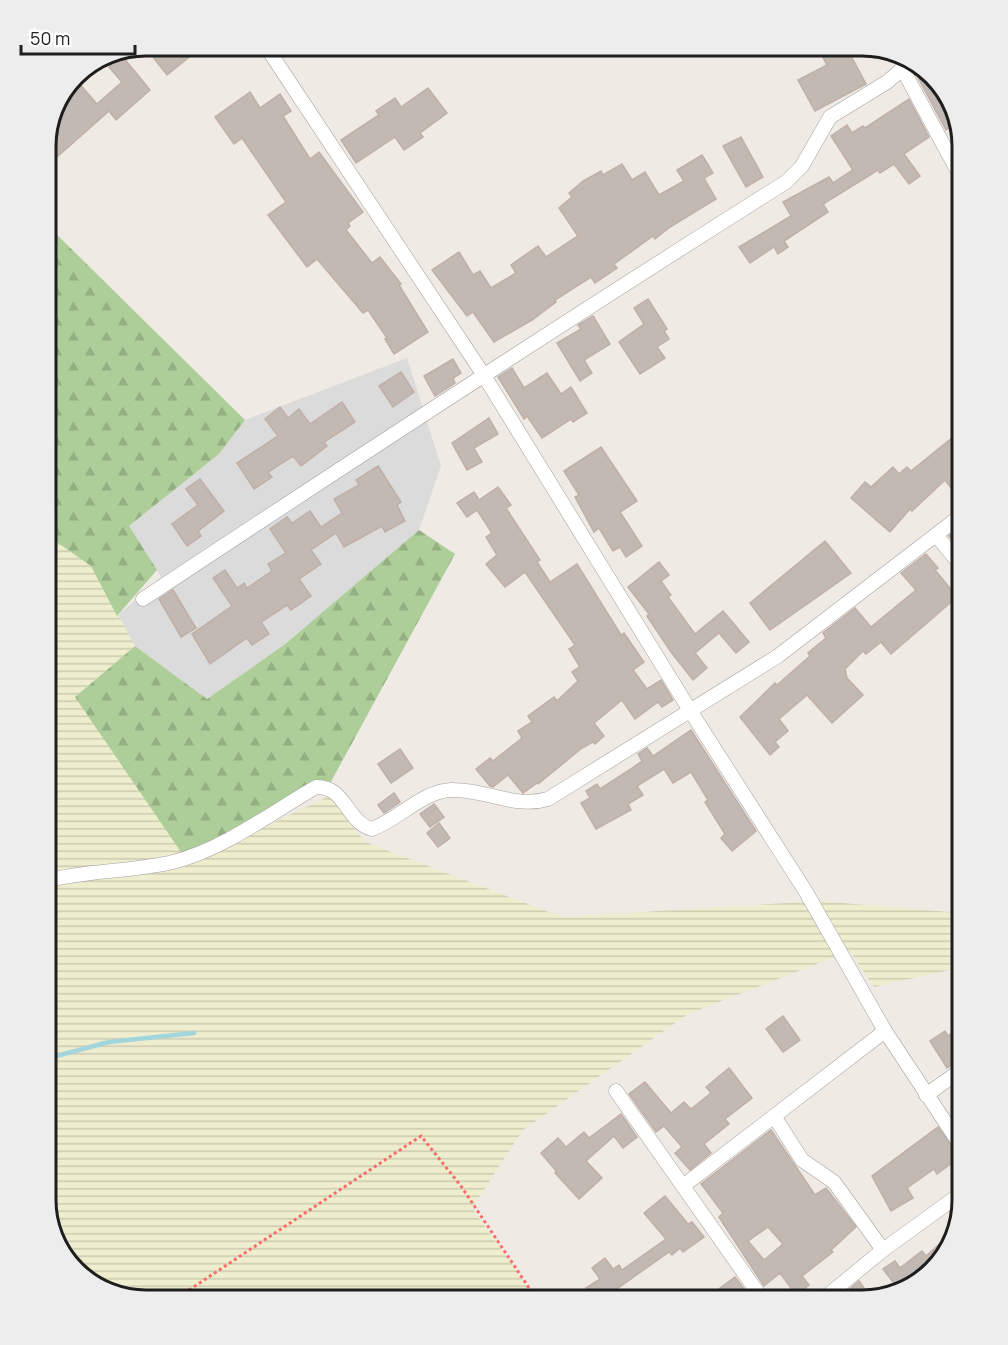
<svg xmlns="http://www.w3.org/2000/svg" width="1008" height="1345" font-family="Manrope,sans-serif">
<defs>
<pattern id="farmland-rules" width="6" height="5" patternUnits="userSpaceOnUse" patternTransform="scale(1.5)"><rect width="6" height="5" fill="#eeedce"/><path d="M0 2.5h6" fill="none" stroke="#cccbb0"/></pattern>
<pattern id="forest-firs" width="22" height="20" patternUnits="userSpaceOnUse" patternTransform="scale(1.5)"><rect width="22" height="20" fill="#adce98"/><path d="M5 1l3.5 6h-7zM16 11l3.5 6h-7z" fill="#94b083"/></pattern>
</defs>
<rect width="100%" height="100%" fill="#efeae3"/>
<polygon fill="#dcdbdb" points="407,358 441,466 419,530 284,645 207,699 135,646 117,616 161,577 129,526 219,454 245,420"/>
<polygon fill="url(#farmland-rules)" points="45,534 91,566 135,646 75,697 233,842 329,796 365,842 562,917 819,901 949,912 963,906 963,967 874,987 850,951 688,1014 523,1130 472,1208 537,1300 139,1300 95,1286 59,1250 45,1200"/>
<g fill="url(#forest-firs)">
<polygon points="45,223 245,420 219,454 129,526 157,570 117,616 91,566 45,534"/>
<polygon points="419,530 455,554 327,789 233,836 183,855 75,697 135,646 207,699 284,645"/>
</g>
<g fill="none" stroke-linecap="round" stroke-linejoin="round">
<polyline stroke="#a3d5dd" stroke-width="4.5" points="45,1059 109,1042 194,1033"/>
</g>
<g fill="#c3b9b3" stroke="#c0afa6" stroke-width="1.5" fill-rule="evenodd">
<polygon points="159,45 204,45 167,75 150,53"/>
<polygon points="816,45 866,45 850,54 866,84 815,111 798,80 827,65"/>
<polygon points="122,56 150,90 116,120 109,111 57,157 50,149 45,153 45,138 71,86 77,81 97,104 122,82 109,67"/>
<polygon points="922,68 949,95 957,123 946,130 915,72"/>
<polygon points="428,88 447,113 420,133 423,137 404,150 395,137 356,163 341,140 379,115 376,111 395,98 401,107"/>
<polygon points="250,92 260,108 280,94 291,111 283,116 310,159 319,152 363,212 348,223 350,226 346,230 372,263 380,257 401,284 399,285 428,332 394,354 385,339 387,338 368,310 363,313 317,259 307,267 268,215 286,202 242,138 234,144 215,117"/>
<polygon points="909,99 929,137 904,154 920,176 909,184 894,164 880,173 878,170 823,204 828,212 784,241 788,247 778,254 774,247 750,263 739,247 791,216 783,202 829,177 833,183 853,170 831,136 847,125 852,133 863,126 865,128"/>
<polygon points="741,137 763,177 746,187 723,146"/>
<polygon points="702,155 713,173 704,178 716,199 670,227 655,239 653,236 614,264 617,268 595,283 591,277 555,300 556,302 532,320 494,342 473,312 467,316 432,270 459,252 473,275 480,271 491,288 516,273 511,265 538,246 546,257 578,236 559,208 572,197 569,193 583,181 601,171 603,175 622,164 632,180 645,172 659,195 684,181 677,170"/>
<polygon points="648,299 667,329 664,331 669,339 657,347 665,358 640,374 619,342 644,324 634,308"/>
<polygon points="593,316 610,344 584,360 592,373 580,381 557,343 581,329 578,325"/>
<polygon points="453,359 461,373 453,378 455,383 435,396 424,376"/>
<polygon points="512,368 524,388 547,373 561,394 571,387 587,413 573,422 571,419 542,438 527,416 524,419 498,377"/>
<polygon points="401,372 414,392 393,407 379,386"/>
<polygon points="342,402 355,422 324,442 327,446 301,466 293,456 268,472 272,477 254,489 237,463 278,436 265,419 280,407 288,418 299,409 310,424"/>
<polygon points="489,418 498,434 474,448 482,462 467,470 452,443"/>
<polygon points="963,429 963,478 951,488 945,480 912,511 910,509 890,532 851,498 865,482 871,487 893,467 899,474 907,467 911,471"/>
<polygon points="601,447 637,501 620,512 642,546 626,557 620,547 613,551 599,528 594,532 575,497 579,495 564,471"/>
<polygon points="378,466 401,502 397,505 405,521 385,532 382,526 344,547 336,533 311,550 321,564 299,579 311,596 291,610 287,605 261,622 269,634 252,645 247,638 210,664 192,634 232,606 213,578 225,570 237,588 244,583 247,588 272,571 268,564 286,553 270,529 287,517 292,523 310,511 321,527 342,513 334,499 359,485 356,480"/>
<polygon points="200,479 224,511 198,531 201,536 187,546 172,524 198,505 186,489"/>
<polygon points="498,487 511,505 506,508 540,560 537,562 550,582 577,564 621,635 624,633 644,662 633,670 647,689 661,680 673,700 662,707 658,702 635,719 622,700 594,723 604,736 595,744 593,742 582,748 538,784 537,783 523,793 508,775 493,787 490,786 476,769 490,758 493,761 522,738 518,731 532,722 528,716 554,697 557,701 578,681 572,672 580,667 569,649 575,645 525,572 505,587 486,564 497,555 486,537 492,533 477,510 467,517 457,503 474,492 479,500"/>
<polygon points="963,525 963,554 949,536"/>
<polygon points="825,541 851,573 770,630 750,603"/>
<polygon points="926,554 938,568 935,570 957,597 891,654 881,642 866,654 863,651 845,669 847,678 863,695 832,723 807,695 779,719 788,731 775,742 779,747 770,755 740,717 775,683 777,685 810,656 808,653 826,638 823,633 855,608 871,627 916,590 901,573"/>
<polygon points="659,562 669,575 661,581 671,595 668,597 695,634 723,611 749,642 736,653 719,633 695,653 707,668 693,680 671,652 647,616 649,614 628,587"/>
<polygon points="173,590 196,628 181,637 159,599"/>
<polygon points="691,730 756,831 732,851 721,838 725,834 705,802 708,800 691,772 673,783 664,769 637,786 643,795 628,804 631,810 596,829 581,803 590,798 586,791 597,784 600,789 631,769 642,761 638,754 647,748 653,756"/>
<polygon points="400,749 413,768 391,783 378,764"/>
<polygon points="394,793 400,802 384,813 378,805"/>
<polygon points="434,804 444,817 430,827 420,814"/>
<polygon points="439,823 450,838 438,847 427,833"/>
<polygon points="783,1016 800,1040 783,1052 766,1029"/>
<polygon points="963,1024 963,1057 947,1068 930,1041 945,1031 948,1036"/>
<polygon points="729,1068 752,1098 725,1119 729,1124 704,1144 711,1153 690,1170 675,1153 682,1147 664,1126 656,1132 629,1094 645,1082 671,1113 684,1102 691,1109 711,1093 706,1087"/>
<polygon points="621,1114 637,1137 623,1148 614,1136 586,1161 602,1178 579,1199 555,1173 557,1172 541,1153 558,1138 566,1147 584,1132 589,1138"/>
<polygon points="938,1127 960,1157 937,1174 934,1169 907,1188 913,1198 891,1211 872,1176"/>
<path d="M 771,1130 L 815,1195 L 826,1188 L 856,1227 L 831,1250 L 833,1252 L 802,1276 L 809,1285 L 796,1295 L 780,1273 L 764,1286 L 719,1217 L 723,1213 L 701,1184 ZM 768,1227 L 783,1244 L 764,1260 L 748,1241 Z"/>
<polygon points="665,1196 688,1224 692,1222 704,1237 683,1252 680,1248 672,1255 669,1252 601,1300 595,1300 586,1288 600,1279 592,1268 605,1258 613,1269 619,1265 622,1270 666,1239 644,1213"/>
<polygon points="943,1241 949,1250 913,1286 899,1290 883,1269 895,1261 900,1268 922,1251 926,1256"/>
<polygon points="735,1277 751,1298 708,1300 720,1288"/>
<polygon points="859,1281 871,1298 852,1300 846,1292"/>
</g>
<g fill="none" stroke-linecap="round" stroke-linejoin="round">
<g stroke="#a2a2a2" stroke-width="15">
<g id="street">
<polyline points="265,45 483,374 691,712 806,892 885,1031 963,1149"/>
<polyline points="902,68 963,181"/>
<polyline points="936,535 963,568"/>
<path d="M 143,599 C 356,458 570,318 786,182 L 802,166 L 830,117 L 887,82 L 914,59"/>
<path d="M 45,881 C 87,870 131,872 173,862 C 224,849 271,813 316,787 C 346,786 346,822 372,829 C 397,820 423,791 451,790 C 486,789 514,809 548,799 L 778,656 L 963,514"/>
<polyline points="616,1091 763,1300"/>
<polyline points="926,1095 963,1069"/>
<polyline points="774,1116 802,1160 834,1182 883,1250"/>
<polyline points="683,1186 885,1031"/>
<polyline points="822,1300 883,1250 963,1192"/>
</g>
</g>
<polyline stroke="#fa6b69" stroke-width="3" stroke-dasharray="3 3" stroke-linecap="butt" points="174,1300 421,1136 461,1186 537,1300"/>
<use href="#street" stroke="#fff" stroke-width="14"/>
</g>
<path d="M0 0H1008V1345H0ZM146 56H862A90 90 0 0 1 952 146V1200A90 90 0 0 1 862 1290H146A90 90 0 0 1 56 1200V146A90 90 0 0 1 146 56Z" fill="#ededed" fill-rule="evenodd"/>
<path fill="none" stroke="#1e1e1e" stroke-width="3" d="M146 56H862A90 90 0 0 1 952 146V1200A90 90 0 0 1 862 1290H146A90 90 0 0 1 56 1200V146A90 90 0 0 1 146 56Z"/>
<path d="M21 45v9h114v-9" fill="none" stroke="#1e1e1e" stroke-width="3"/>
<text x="30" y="45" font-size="18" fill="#1e1e1e" stroke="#ffffff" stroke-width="4.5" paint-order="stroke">50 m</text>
</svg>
